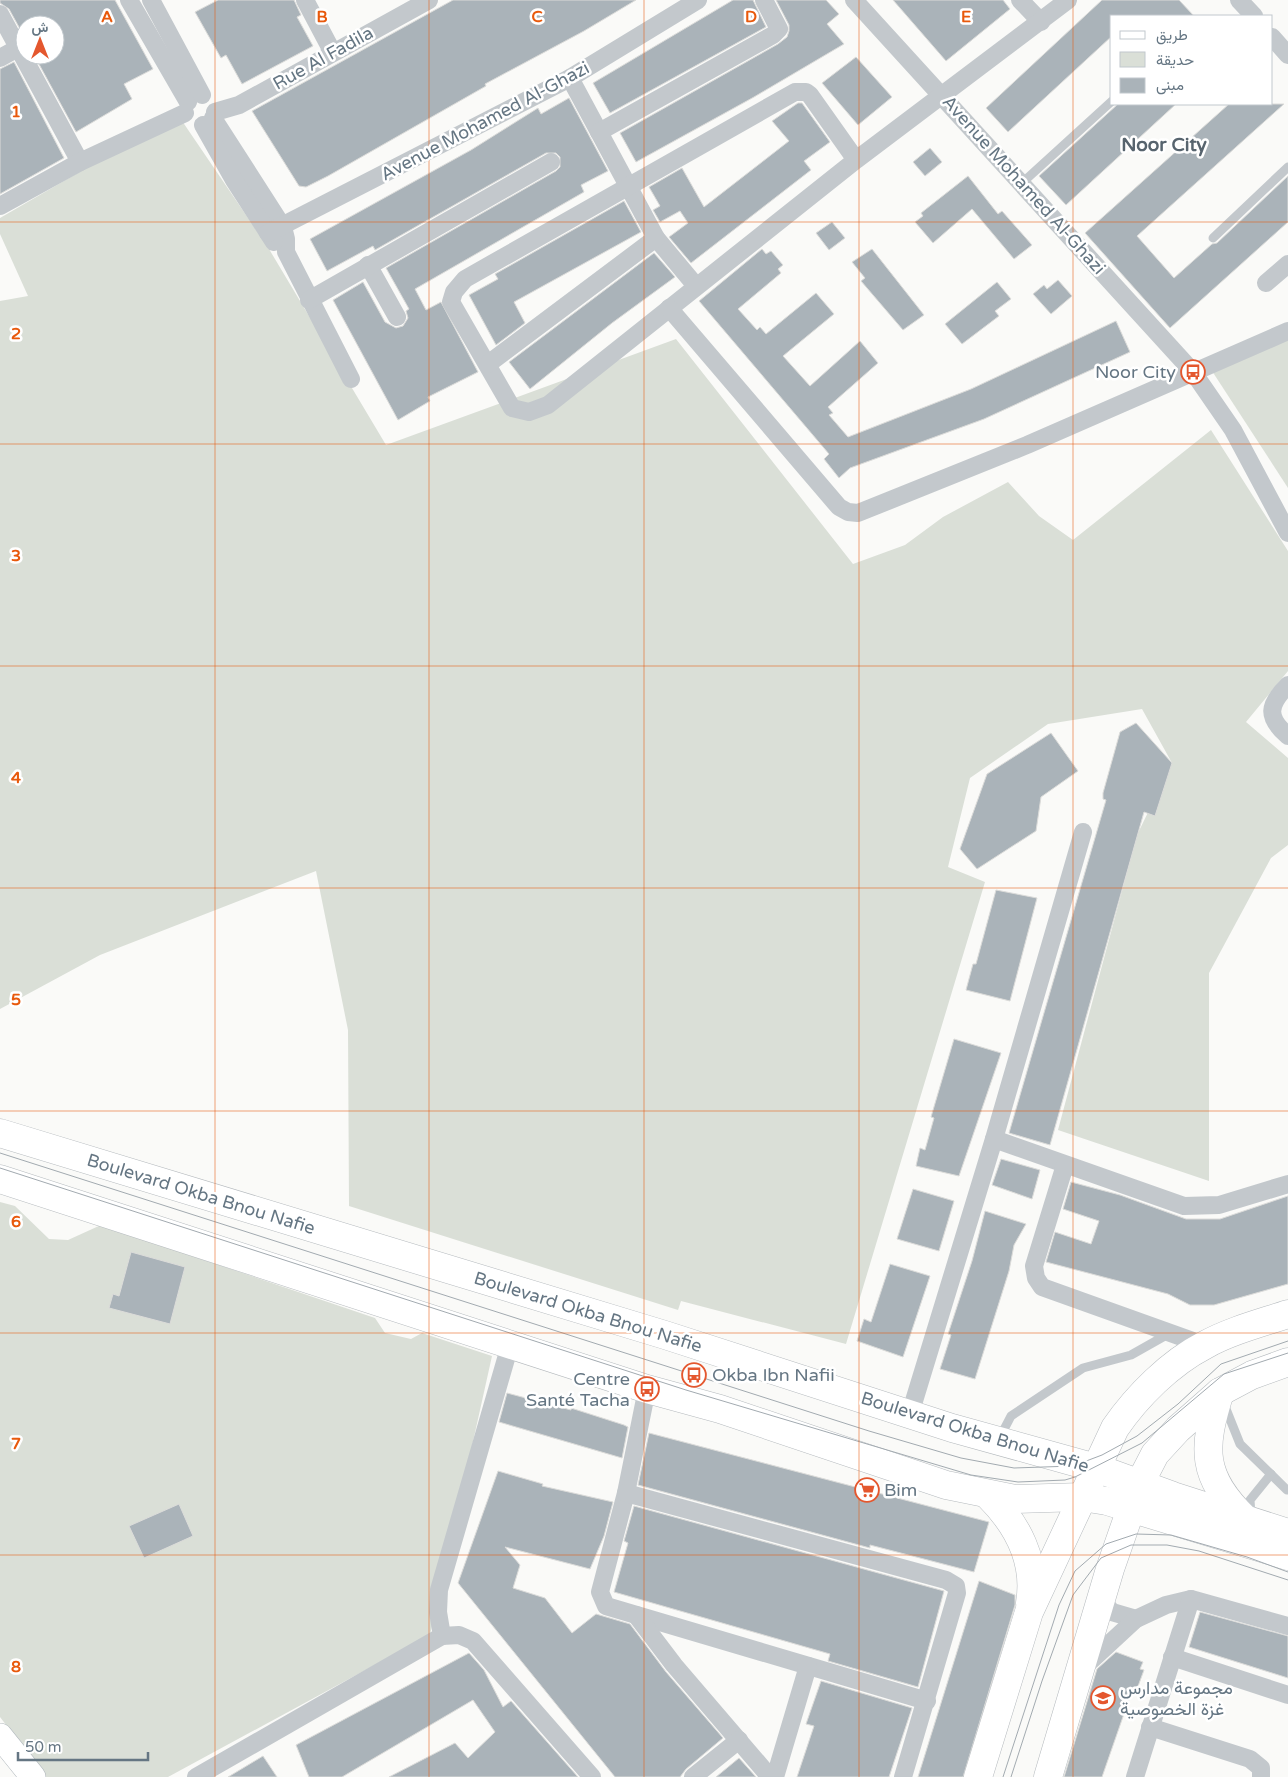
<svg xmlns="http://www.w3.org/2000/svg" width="1288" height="1777" font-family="'Varela Round',Vazirmatn,sans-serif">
<rect width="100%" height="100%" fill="#fafaf8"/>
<g fill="#dadfd7">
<polygon points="178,115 269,249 386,445 676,339 853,564 905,545 943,517 1008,482 1039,516 1073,540 1211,430 1288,551 1288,671 1246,722 1288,758 1288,845 1271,858 1209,973 1209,1181 1058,1130 1137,835 1172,763 1142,709 1048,724 970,778 948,867 985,882 846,1344 681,1301 678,1310 349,1206 348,1030 316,871 100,955 0,1009 0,301 28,296 0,234 0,218"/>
<polygon points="1288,335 1288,488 1212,371"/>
<polygon points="0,1202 15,1206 49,1239 68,1240 101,1225 375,1318 385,1333 411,1339 422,1333 492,1356 430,1635 168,1777 46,1777 0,1717"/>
</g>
<g fill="#aab3b9" stroke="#dcdcda">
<polygon points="0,0 115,0 153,69 124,84 132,99 76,132 34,55 55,55 55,25 25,25 25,38 9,9 0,3"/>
<polygon points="218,0 294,0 301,15 297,17 313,46 242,84 226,55 221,58 195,12"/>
<polygon points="453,0 636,0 584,31 485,84 486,86 328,176 306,187 299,186 252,111"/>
<polygon points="733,0 753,0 766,27 610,113 593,83"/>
<polygon points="776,0 826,0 839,14 827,24 844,44 754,97 636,162 620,133 778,44 787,37 789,31 789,25"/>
<polygon points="893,0 1003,0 1010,9 946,61"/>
<polygon points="1102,0 1179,0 1194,16 1112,16 1112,36 1008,132 986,108"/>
<polygon points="856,57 892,97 858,125 822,83"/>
<polygon points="14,62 64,158 0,194 0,69"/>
<polygon points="569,98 608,171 581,185 584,192 415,289 426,310 441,302 478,372 428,397 430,401 398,420 333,300 363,282 385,322 396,328 403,326 408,318 406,311 409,309 386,268 556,171 560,167 560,157 556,153 546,153 375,250 373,246 327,271 310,239 471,150 538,108 541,114"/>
<polygon points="798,103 802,103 830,142 804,161 811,170 691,263 669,237 688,223 680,211 660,222 653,210 660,206 649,187 682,168 704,207 789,141 772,121"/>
<polygon points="1118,104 1176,104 1066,205 1039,176"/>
<polygon points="1229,104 1284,104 1137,236 1174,278 1212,244 1217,243 1288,176 1288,222 1170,328 1085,233"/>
<polygon points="930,148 942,162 925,176 913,162"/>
<polygon points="968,176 998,214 1002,211 1032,245 1014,259 972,209 933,243 915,222 923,216 921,213"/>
<polygon points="624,201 641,232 514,302 525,323 496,345 469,295 498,279 495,274"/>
<polygon points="832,222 845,238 829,250 816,233"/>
<polygon points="762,249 766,254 771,251 783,265 778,269 781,273 738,309 757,330 760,327 766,334 816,293 834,314 783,356 810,386 860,341 878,363 828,407 833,413 829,415 848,437 971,389 1116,321 1130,352 984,419 850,468 839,478 824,459 829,454 699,301"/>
<polygon points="872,249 924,315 903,330 861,281 865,278 852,262"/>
<polygon points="654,253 675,277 612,323 530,389 509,362"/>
<polygon points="1058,280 1072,296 1051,314 1033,294 1044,285 1047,289"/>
<polygon points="997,282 1011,299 995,311 999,316 962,344 945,324"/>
<polygon points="1136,723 1172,763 1155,816 1144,812 1050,1145 1009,1133 1106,800 1103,799 1103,793 1120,732"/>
<polygon points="1051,733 1078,771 1041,797 1036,831 977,869 960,849 987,774"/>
<polygon points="996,890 1037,898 1010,1001 966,990 973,964 976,964"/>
<polygon points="954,1039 1001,1053 959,1176 916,1166 920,1148 925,1150 934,1118 931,1117"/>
<polygon points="1001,1159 1040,1170 1032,1199 992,1185"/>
<polygon points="1071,1182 1120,1195 1186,1219 1220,1219 1288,1196 1288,1284 1214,1305 1190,1305 1168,1294 1046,1262 1055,1232 1091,1244 1099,1221 1063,1209"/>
<polygon points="913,1189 954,1201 939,1251 897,1239"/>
<polygon points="985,1211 1026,1224 1014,1245 1009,1271 975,1379 940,1369 951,1335 948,1334 972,1261"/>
<polygon points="131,1252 185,1267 170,1324 109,1308 113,1294 119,1296"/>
<polygon points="890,1264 930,1276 903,1357 857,1341 864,1319 871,1322"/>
<polygon points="507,1393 571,1410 571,1408 624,1425 628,1427 622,1458 499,1422"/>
<polygon points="649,1433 989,1522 974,1572 870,1545 870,1548 638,1485"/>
<polygon points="498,1471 543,1484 542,1486 613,1502 604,1536 590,1569 505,1547 520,1565 513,1588 545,1598 572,1633 596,1614 630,1624 666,1672 723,1738 686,1769 680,1777 615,1777 458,1583"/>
<polygon points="179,1504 193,1536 144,1558 129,1526"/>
<polygon points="634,1506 944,1591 918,1687 828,1661 830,1654 614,1592 628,1543 624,1541"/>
<polygon points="979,1581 1015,1595 1015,1605 963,1777 918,1777"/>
<polygon points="1200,1612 1288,1636 1288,1678 1189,1647"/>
<polygon points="1116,1652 1143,1662 1140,1669 1144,1670 1137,1689 1133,1688 1102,1777 1064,1777 1097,1669"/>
<polygon points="469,1653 484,1670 503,1707 511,1701 578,1777 389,1777 455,1743 468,1758 495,1732 473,1700 342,1777 309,1777 296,1745"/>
<polygon points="821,1681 912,1708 889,1777 797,1777 814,1726 806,1724"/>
<polygon points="263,1756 277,1777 228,1777"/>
<polygon points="739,1758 756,1777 716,1777"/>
</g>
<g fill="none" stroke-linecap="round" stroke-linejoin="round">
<g stroke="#b3babf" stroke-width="26">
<polyline id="secondary" points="0,1736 33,1777"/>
</g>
<g stroke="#b5babe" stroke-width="29">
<g id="primary">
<polyline points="0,1133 665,1335 952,1428 1096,1468 1173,1496 1288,1533"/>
<polyline points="0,1179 647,1389 720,1409 946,1485 1015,1499 1082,1497 1107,1501 1288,1556"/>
<path d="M 1220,1392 C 1202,1449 1201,1476 1245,1519"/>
<path d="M 988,1495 C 1017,1524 1037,1561 1030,1603"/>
<path d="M 978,1777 L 1029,1612 L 1115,1428 C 1137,1396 1170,1363 1205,1345 C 1230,1331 1261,1323 1288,1314"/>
<polyline points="1048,1777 1110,1569 1140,1483 1155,1454 1178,1429 1220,1392 1252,1375 1288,1362"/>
</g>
</g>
<g stroke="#c3c8cc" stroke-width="9">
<polyline points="1022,183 1112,101"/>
<polyline points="1213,238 1288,167"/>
<polyline points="1224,1404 1240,1444 1287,1490"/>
<polyline points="999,1439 1011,1416 1083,1368 1131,1355 1170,1333"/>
<polyline points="1251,1515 1250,1500 1271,1474"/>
</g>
<g stroke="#c3c8cc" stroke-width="18">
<polyline points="129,0 188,102"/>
<polyline points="151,0 202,95"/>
<polyline points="305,0 332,51"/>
<polyline points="854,0 1193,372 1233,430 1288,533"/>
<polyline points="1020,0 1041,22"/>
<polyline points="1239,0 1254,16"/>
<polyline points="0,14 80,162"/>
<polyline points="1272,37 1288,55"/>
<polyline points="0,58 18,48"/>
<polyline points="570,78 656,238 696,286"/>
<polyline points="215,112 239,105 429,0"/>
<polyline points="213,118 283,227 286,239 286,252 351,379"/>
<polyline points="203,125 234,180 274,242"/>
<polyline points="599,132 773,35 779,29 764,0"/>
<polyline points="856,160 810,95 806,92 795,92 465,279 454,292 451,302 512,408 529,412 548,405 856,160 1068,0"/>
<polyline points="0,206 80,162 185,113"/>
<polyline points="268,233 570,78 698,0"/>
<polyline points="368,265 397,317"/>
<polyline points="1266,283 1288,264"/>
<polyline points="309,300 551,162"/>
<polyline points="669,308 839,507 848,512 858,513 1027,445 1288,331"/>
<polyline points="488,364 656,238"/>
<path d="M 1288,685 C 1268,705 1266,717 1288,736"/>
<polyline points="994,1139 1184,1206 1219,1205 1288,1184"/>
<polyline points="1065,1165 1034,1266 1036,1278 1042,1287 1204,1345"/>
<polyline points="647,1389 626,1493 600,1592 606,1606 927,1701"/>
<polyline points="910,1414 994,1139 1083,832"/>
<polyline points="626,1493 946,1580 956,1586 957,1593 903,1777"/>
<polyline points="1101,1599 1112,1612 1136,1619"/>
<polyline points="636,1615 674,1665 770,1777"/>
<polyline points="442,1636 438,1612 439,1590 510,1345"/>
<polyline points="1172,1657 1288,1695"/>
<polyline points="1083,1668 1136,1619 1166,1605 1191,1599 1288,1626"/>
<polyline points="1150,1727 1250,1759 1261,1768 1261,1777"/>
<polyline points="196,1777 442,1636 459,1635 473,1641 592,1777"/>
<polyline points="693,1777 739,1740"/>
<polyline points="775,1777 808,1666"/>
<polyline points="1135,1777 1191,1599"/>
</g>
<use href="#secondary" stroke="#fff" stroke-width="25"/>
<use href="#primary" stroke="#fff" stroke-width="28"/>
<g stroke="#a2aab0" stroke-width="1">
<polyline points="0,1153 869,1431 961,1458 1014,1468 1073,1466 1102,1455 1137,1436 1178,1404 1221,1364 1288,1341"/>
<polyline points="0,1168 686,1390 971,1475 1018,1482 1065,1480 1075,1477 1142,1443 1224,1374 1288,1353"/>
<polyline points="1003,1777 1059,1605 1075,1571 1106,1544 1136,1534 1171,1535 1247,1557 1288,1572"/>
<polyline points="1011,1777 1042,1681 1073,1595 1101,1558 1131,1545 1167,1545 1199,1551 1288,1580"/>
</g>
</g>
<path fill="none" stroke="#e8590c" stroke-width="1" stroke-opacity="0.55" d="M 215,0 L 215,1777M 429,0 L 429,1777M 644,0 L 644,1777M 859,0 L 859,1777M 1073,0 L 1073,1777M 0,222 L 1288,222M 0,444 L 1288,444M 0,666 L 1288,666M 0,888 L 1288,888M 0,1111 L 1288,1111M 0,1333 L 1288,1333M 0,1555 L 1288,1555"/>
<defs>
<g id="bus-ring" transform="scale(1.25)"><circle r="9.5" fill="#fff" stroke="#e4572e" stroke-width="1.5"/><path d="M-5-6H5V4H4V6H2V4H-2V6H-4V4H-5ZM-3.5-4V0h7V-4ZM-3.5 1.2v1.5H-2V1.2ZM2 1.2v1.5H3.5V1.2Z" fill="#e4572e"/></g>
<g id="supermarket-ring" transform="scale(1.25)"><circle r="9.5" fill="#fff" stroke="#e4572e" stroke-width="1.5"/><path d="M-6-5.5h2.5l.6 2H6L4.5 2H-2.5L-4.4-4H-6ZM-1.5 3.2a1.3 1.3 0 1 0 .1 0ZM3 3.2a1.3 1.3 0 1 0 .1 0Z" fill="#e4572e"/></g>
<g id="school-ring" transform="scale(1.25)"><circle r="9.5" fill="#fff" stroke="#e4572e" stroke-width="1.5"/><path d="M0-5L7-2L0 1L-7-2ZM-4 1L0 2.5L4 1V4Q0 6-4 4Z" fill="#e4572e"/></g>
</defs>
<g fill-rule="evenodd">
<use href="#bus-ring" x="1193" y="372"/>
<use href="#bus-ring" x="694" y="1375"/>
<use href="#bus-ring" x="647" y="1389"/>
<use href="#supermarket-ring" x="867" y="1490"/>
<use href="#school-ring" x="1103" y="1698"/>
</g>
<g text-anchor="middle" stroke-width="5" stroke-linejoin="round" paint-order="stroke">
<g font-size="18" fill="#657683" stroke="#fff">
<text transform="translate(323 58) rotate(-29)" y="6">Rue Al Fadila</text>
<text transform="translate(485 121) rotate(-28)" y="6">Avenue Mohamed Al-Ghazi</text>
<text transform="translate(1024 185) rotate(48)" y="6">Avenue Mohamed Al-Ghazi</text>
<text transform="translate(201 1194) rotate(17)" y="6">Boulevard Okba Bnou Nafie</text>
<text transform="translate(588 1312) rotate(17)" y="6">Boulevard Okba Bnou Nafie</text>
<text transform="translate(975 1432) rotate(17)" y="6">Boulevard Okba Bnou Nafie</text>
</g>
<g font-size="18" fill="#657683" stroke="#fff" text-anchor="start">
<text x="1176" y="378" text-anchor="end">Noor City</text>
<text x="712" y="1381">Okba Ibn Nafii</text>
<text x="630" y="1385" text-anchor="end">Centre<tspan x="630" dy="21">Santé Tacha</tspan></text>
<text x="884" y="1496">Bim</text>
<text x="1120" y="1694">مجموعة مدارس<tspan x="1120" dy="21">غزة الخصوصية</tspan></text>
</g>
<g font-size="19" font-weight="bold" fill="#57646e" stroke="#fff">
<text x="1164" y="151">Noor City</text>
</g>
</g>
<g font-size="16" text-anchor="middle" font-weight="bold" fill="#e8590c" stroke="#fff" stroke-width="5" stroke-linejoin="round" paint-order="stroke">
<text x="107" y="22">A</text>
<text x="322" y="22">B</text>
<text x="537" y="22">C</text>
<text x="751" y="22">D</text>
<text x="966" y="22">E</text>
<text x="16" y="117">1</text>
<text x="16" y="339">2</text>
<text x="16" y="561">3</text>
<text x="16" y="783">4</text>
<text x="16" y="1005">5</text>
<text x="16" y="1227">6</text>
<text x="16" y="1449">7</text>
<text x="16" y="1672">8</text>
</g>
<rect x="1110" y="15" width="162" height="90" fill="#ffffff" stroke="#c1c8cd"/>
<rect x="1120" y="31" width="25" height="8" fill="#ffffff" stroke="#c1c8cd"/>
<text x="1156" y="40" font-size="15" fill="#657683">طريق</text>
<rect x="1120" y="52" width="25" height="15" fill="#dadfd7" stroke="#c1c8cd"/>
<text x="1156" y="65" font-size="15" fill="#657683">حديقة</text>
<rect x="1120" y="78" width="25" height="15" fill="#aab3b9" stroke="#c1c8cd"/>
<text x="1156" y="90" font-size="15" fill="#657683">مبنى</text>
<g transform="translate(40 40)"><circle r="24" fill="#ffffff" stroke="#c1c8cd"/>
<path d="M0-4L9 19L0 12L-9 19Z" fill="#e4572e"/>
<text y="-8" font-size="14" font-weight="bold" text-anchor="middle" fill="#657683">ش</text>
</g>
<path d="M18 1752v8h130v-8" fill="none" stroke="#657683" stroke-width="2.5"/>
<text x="25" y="1752" font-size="15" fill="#657683" stroke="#ffffff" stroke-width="4" paint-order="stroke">50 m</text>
</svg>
